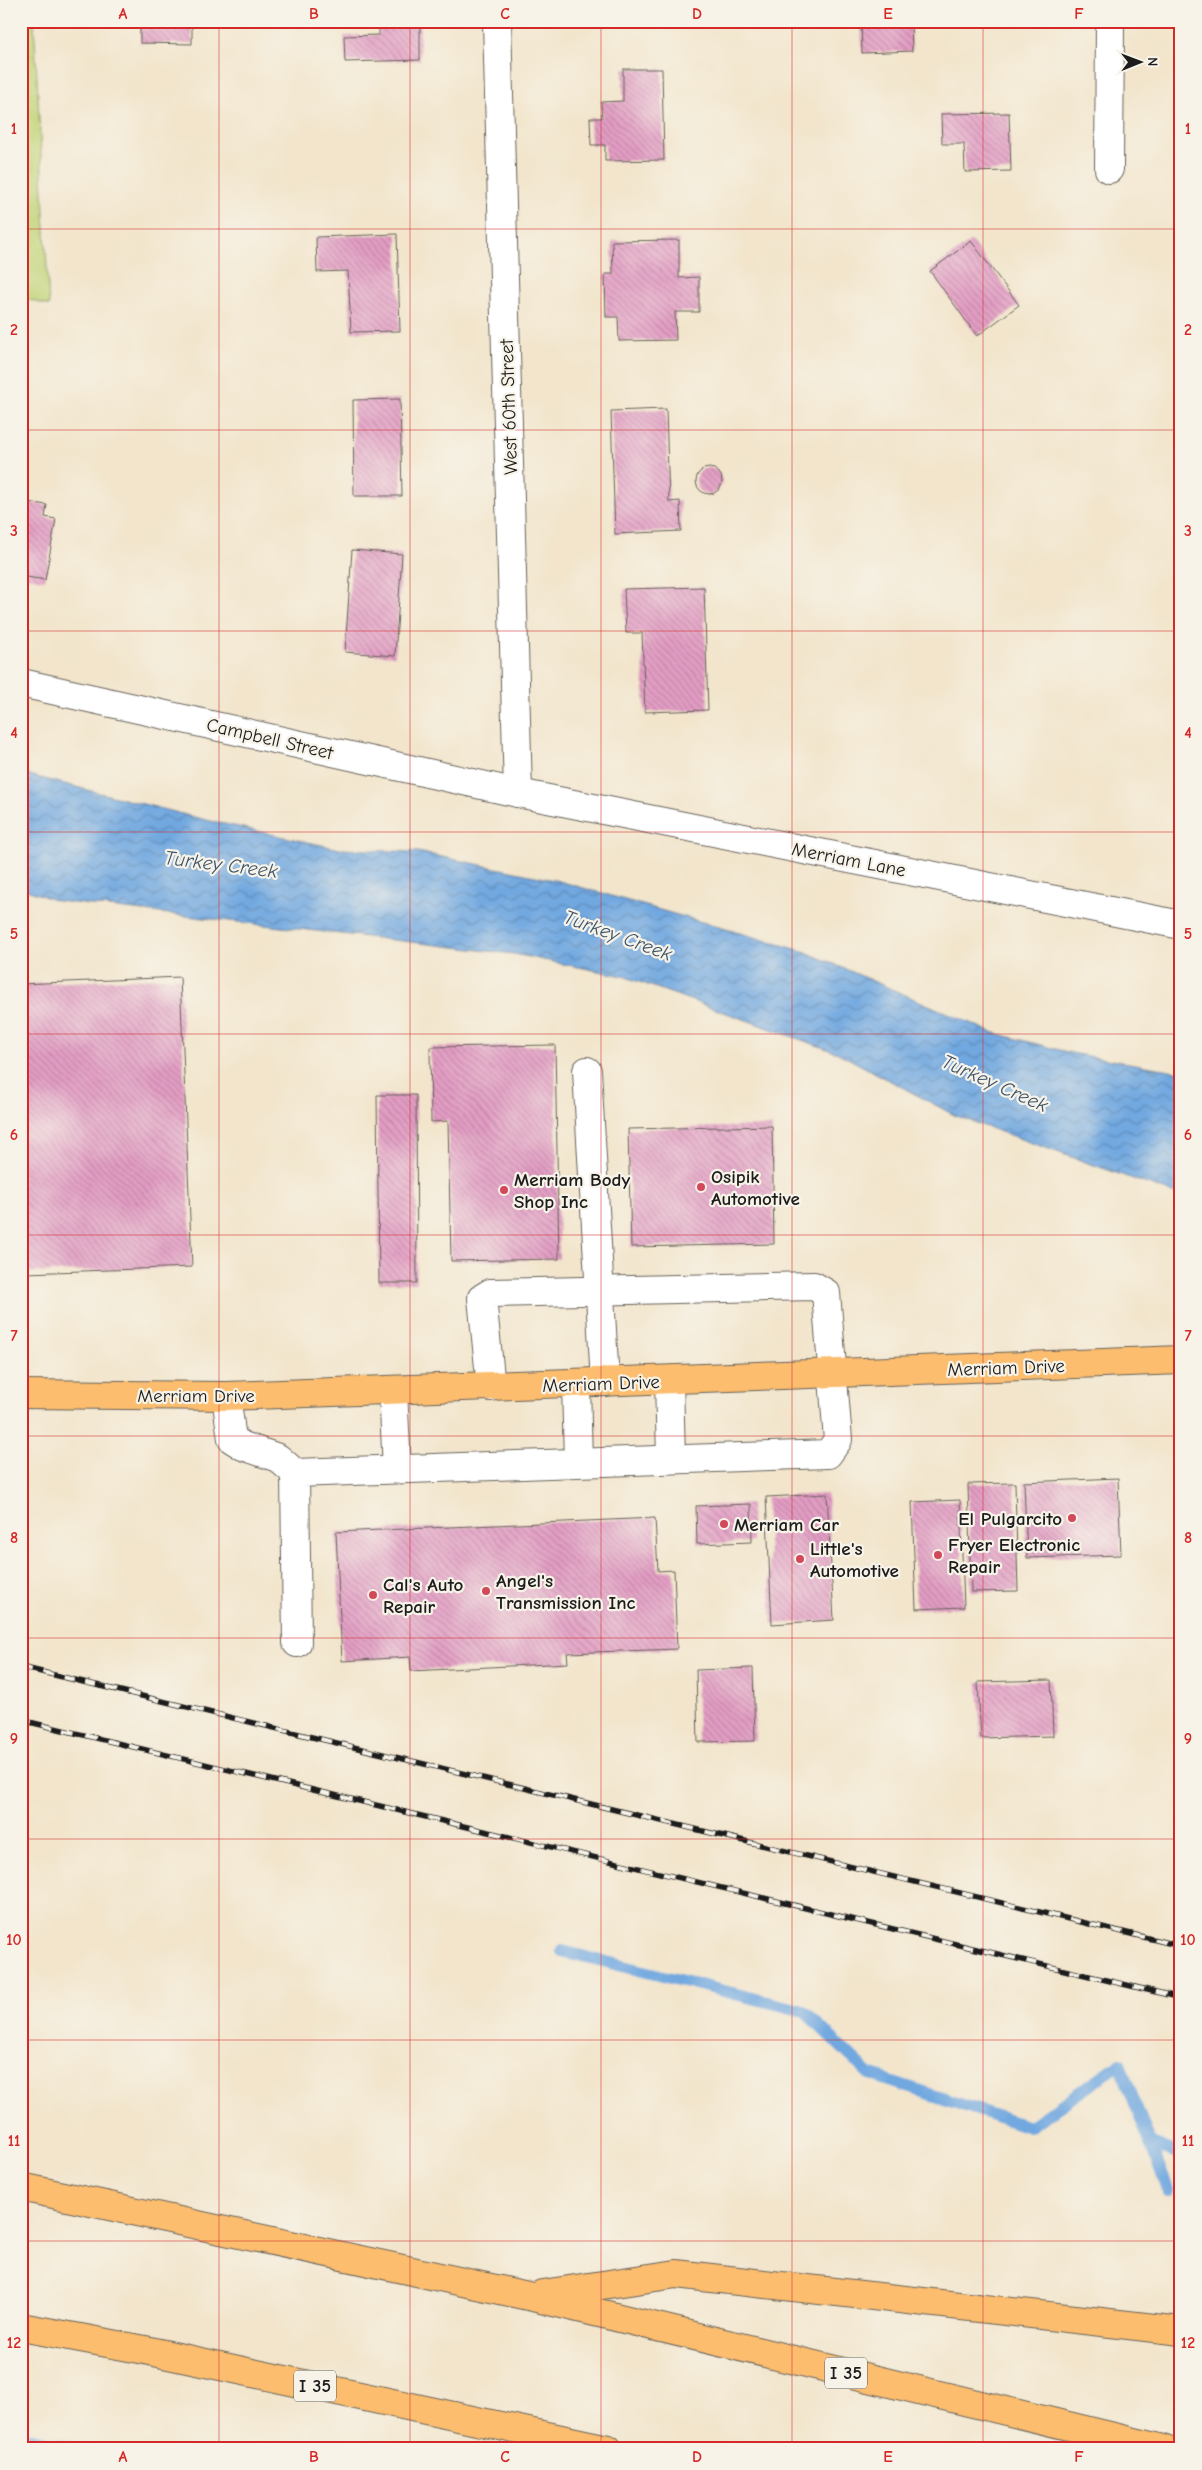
<svg xmlns="http://www.w3.org/2000/svg" width="1202" height="2470" font-family="'Comic Neue',sans-serif">
<defs>
<pattern id="water-waves" width="16" height="10" patternUnits="userSpaceOnUse" patternTransform="scale(1.25)"><rect width="16" height="10" fill="#71a8e0"/><path d="M0 5q4-4 8 0t8 0" fill="none" stroke="#5c88b5"/></pattern>
<pattern id="building-back-hatch" width="6" height="6" patternUnits="userSpaceOnUse" patternTransform="scale(1.25)"><rect width="6" height="6" fill="#e49ec5"/><path d="M-1 5l2 2M0 0l6 6M5-1l2 2" fill="none" stroke="#b8809f"/></pattern>
</defs>
<rect width="100%" height="100%" fill="#f7f3e8"/>
<filter id="ink" filterUnits="userSpaceOnUse"><feTurbulence type="fractalNoise" baseFrequency=".02" numOctaves="2"/><feDisplacementMap in="SourceGraphic" scale="10" xChannelSelector="R" yChannelSelector="G"/><feConvolveMatrix kernelMatrix="1 2 1 2 8 2 1 2 1" color-interpolation-filters="sRGB"/></filter>
<filter id="wash" filterUnits="userSpaceOnUse"><feTurbulence type="fractalNoise" baseFrequency=".0096" numOctaves="4" result="noise"/><feDisplacementMap in="SourceGraphic" scale="20" xChannelSelector="R" yChannelSelector="G"/><feGaussianBlur stdDeviation="1.12" result="paint"/><feColorMatrix in="noise" values="0 0 0 0 0 0 0 0 0 0 0 0 0 0 0 0 0 1.4 0 .05"/><feComposite in="paint" operator="in"/></filter>
<g filter="url(#wash)">
<rect width="100%" height="100%" fill="#f2e5cc"/>
<polygon fill="#c0d376" stroke="#6e7849" points="21,21 34,21 49,306 21,297"/>
<polygon fill="url(#water-waves)" stroke="#46627e" points="21,773 206,820 340,849 418,852 559,881 806,952 991,1032 1071,1053 1181,1072 1181,1196 956,1116 838,1053 623,976 514,954 57,901 21,888"/>
<g fill="none" stroke-linecap="round" stroke-linejoin="round">
<g stroke="#71a8e0" stroke-width="12">
<polyline points="562,1951 804,2011 869,2074 1029,2127 1120,2064 1168,2190"/>
<polyline points="1150,2144 1181,2154"/>
<polyline points="21,2437 81,2449"/>
</g>
</g>
<g id="blocks">
<g fill="url(#building-back-hatch)">
<polygon points="140,21 192,21 192,44 140,43"/>
<polygon points="379,21 420,21 420,60 345,62 344,36 379,35"/>
<polygon points="861,21 911,21 912,51 862,53"/>
<polygon points="623,69 662,69 664,160 605,161 605,145 591,145 590,118 602,118 601,102 623,101"/>
<polygon points="1009,113 1011,171 965,172 964,144 942,144 941,114"/>
<polygon points="397,234 400,331 351,332 348,271 317,272 316,237"/>
<polygon points="679,240 679,278 699,277 699,312 675,312 676,340 619,341 618,317 606,317 605,274 613,274 612,241"/>
<polygon points="971,241 1019,305 977,336 930,271"/>
<polygon points="400,399 402,496 354,496 353,400"/>
<polygon points="666,409 669,502 680,501 681,531 615,534 611,411"/>
<circle cx="709" cy="481" r="13"/>
<polygon points="21,501 47,505 45,517 56,519 45,580 21,576"/>
<polygon points="352,550 402,554 395,656 345,652"/>
<polygon points="704,587 708,710 645,712 642,633 626,633 624,589"/>
<polygon points="180,977 192,1267 26,1273 21,1157 21,984"/>
<polygon points="555,1045 559,1259 451,1261 448,1121 431,1122 430,1047"/>
<polygon points="377,1095 416,1095 417,1283 379,1283"/>
<polygon points="772,1126 774,1244 631,1247 628,1129"/>
<polygon points="1118,1478 1121,1555 1027,1558 1024,1482"/>
<polygon points="1015,1483 1018,1591 971,1592 968,1484"/>
<polygon points="827,1494 834,1620 772,1624 766,1497"/>
<polygon points="960,1500 964,1607 916,1609 912,1502"/>
<polygon points="751,1504 752,1542 697,1544 696,1506"/>
<polygon points="655,1518 658,1571 674,1570 677,1649 567,1653 568,1663 411,1671 410,1657 342,1661 336,1532"/>
<polygon points="753,1668 755,1741 698,1742 696,1670"/>
<polygon points="1051,1680 1053,1736 981,1738 978,1682"/>
</g>
</g>
</g>
<g filter="url(#ink)">
<use href="#blocks" fill-opacity="0" stroke="#67625a" stroke-width="1"/>
<g fill="none" stroke-linecap="round" stroke-linejoin="round">
<g stroke="#67625a" stroke-width="30">
<g id="minor">
<polyline points="497,21 518,793"/>
<polyline points="1109,169 1110,21"/>
<polyline points="21,683 518,793 1181,925"/>
<polyline points="587,1071 605,1382"/>
<polyline points="669,1380 671,1459"/>
<polyline points="576,1383 578,1462"/>
<polyline points="393,1391 397,1468"/>
<polyline points="226,1396 232,1439 243,1446 278,1458 295,1473"/>
<polyline points="297,1643 295,1473 828,1454 838,1440 826,1293 814,1286 490,1293 482,1298 491,1387"/>
</g>
</g>
<g stroke="#67625a" stroke-width="30">
<polyline id="major" points="21,1394 226,1396 1181,1360"/>
</g>
<g stroke="#67625a" stroke-width="30">
<g id="highway">
<polyline points="21,2187 528,2296 1164,2449"/>
<polyline points="542,2294 676,2274 1181,2331"/>
<polyline points="21,2327 145,2350 608,2449"/>
</g>
</g>
<use href="#minor" stroke="#fff" stroke-width="28"/>
<use href="#major" stroke="#fcbd6e" stroke-width="28"/>
<use href="#highway" stroke="#fcbd6e" stroke-width="28"/>
<g stroke="#1c1c1c" stroke-width="5.5">
<g id="rail">
<polyline points="21,1667 1181,1946"/>
<polyline points="21,1720 1181,1998"/>
</g>
</g>
<use href="#rail" stroke="#f7f3e8" stroke-width="4" stroke-dasharray="11" stroke-linecap="butt"/>
</g>
</g>
<path fill="none" stroke="#d62828" stroke-width="1" stroke-opacity="0.55" d="M 219,21 L 219,2449M 410,21 L 410,2449M 601,21 L 601,2449M 792,21 L 792,2449M 983,21 L 983,2449M 21,229 L 1181,229M 21,430 L 1181,430M 21,631 L 1181,631M 21,832 L 1181,832M 21,1034 L 1181,1034M 21,1235 L 1181,1235M 21,1436 L 1181,1436M 21,1638 L 1181,1638M 21,1839 L 1181,1839M 21,2040 L 1181,2040M 21,2241 L 1181,2241"/>
<g fill="#d1495b" stroke="#f7f3e8" stroke-width="2">
<circle cx="701" cy="1187" r="5"/>
<circle cx="504" cy="1190" r="5"/>
<circle cx="1072" cy="1518" r="5"/>
<circle cx="724" cy="1524" r="5"/>
<circle cx="938" cy="1555" r="5"/>
<circle cx="800" cy="1559" r="5"/>
<circle cx="486" cy="1591" r="5"/>
<circle cx="373" cy="1595" r="5"/>
</g>
<g text-anchor="middle" stroke-width="4.5" stroke-linejoin="round" paint-order="stroke">
<g fill="#f7f3e8" stroke="#5e5c59" stroke-width="1">
<rect x="825" y="2357.5" width="42" height="31" rx="4"/>
<rect x="294" y="2370.5" width="42" height="31" rx="4"/>
</g>
<g font-size="18" font-weight="bold" fill="#1c1c1c">
<text x="846" y="2379">I 35</text>
<text x="315" y="2392">I 35</text>
</g>
<g font-size="19" fill="#1c1c1c" stroke="#f7f3e8">
<text transform="translate(508 407) rotate(-92)" y="7">West 60th Street</text>
<text transform="translate(270 738) rotate(13)" y="7">Campbell Street</text>
<text transform="translate(849 859) rotate(11)" y="7">Merriam Lane</text>
<text transform="translate(1006 1367) rotate(-2)" y="7">Merriam Drive</text>
<text transform="translate(601 1383) rotate(-2)" y="7">Merriam Drive</text>
<text x="196" y="1402">Merriam Drive</text>
</g>
<g font-size="19" font-weight="bold" fill="#1c1c1c" stroke="#f7f3e8" text-anchor="start">
<text x="711" y="1183">Osipik<tspan x="711" dy="22">Automotive</tspan></text>
<text x="514" y="1186">Merriam Body<tspan x="514" dy="22">Shop Inc</tspan></text>
<text x="1062" y="1525" text-anchor="end">El Pulgarcito</text>
<text x="734" y="1531">Merriam Car</text>
<text x="948" y="1551">Fryer Electronic<tspan x="948" dy="22">Repair</tspan></text>
<text x="810" y="1555">Little's<tspan x="810" dy="22">Automotive</tspan></text>
<text x="496" y="1587">Angel's<tspan x="496" dy="22">Transmission Inc</tspan></text>
<text x="383" y="1591">Cal's Auto<tspan x="383" dy="22">Repair</tspan></text>
</g>
<g font-size="20" font-style="italic" fill="#3e546a" stroke="#f7f3e8">
<text transform="translate(221 864) rotate(7)" y="7">Turkey Creek</text>
<text transform="translate(618 935) rotate(20)" y="7">Turkey Creek</text>
<text transform="translate(995 1083) rotate(24)" y="7">Turkey Creek</text>
</g>
</g>
<rect width="1202" height="2470" fill="none" stroke="#f7f3e8" stroke-width="55"/>
<g transform="translate(1140 62) rotate(89)" stroke="#f7f3e8" stroke-width="4" paint-order="stroke">
<path d="M0-4L9 19L0 12L-9 19Z" fill="#1c1c1c"/>
<text y="-8" font-size="14" font-weight="bold" text-anchor="middle" fill="#1c1c1c">N</text>
</g>
<rect x="28" y="28" width="1146" height="2414" fill="none" stroke="#d62828" stroke-width="2"/>
<g font-size="16" text-anchor="middle" font-weight="bold" fill="#d62828">
<text x="123" y="19">A</text>
<text x="314" y="19">B</text>
<text x="505" y="19">C</text>
<text x="697" y="19">D</text>
<text x="888" y="19">E</text>
<text x="1079" y="19">F</text>
<text x="14" y="134">1</text>
<text x="1188" y="134">1</text>
<text x="14" y="335">2</text>
<text x="1188" y="335">2</text>
<text x="14" y="536">3</text>
<text x="1188" y="536">3</text>
<text x="14" y="738">4</text>
<text x="1188" y="738">4</text>
<text x="14" y="939">5</text>
<text x="1188" y="939">5</text>
<text x="14" y="1140">6</text>
<text x="1188" y="1140">6</text>
<text x="14" y="1341">7</text>
<text x="1188" y="1341">7</text>
<text x="14" y="1543">8</text>
<text x="1188" y="1543">8</text>
<text x="14" y="1744">9</text>
<text x="1188" y="1744">9</text>
<text x="14" y="1945">10</text>
<text x="1188" y="1945">10</text>
<text x="14" y="2146">11</text>
<text x="1188" y="2146">11</text>
<text x="14" y="2348">12</text>
<text x="1188" y="2348">12</text>
<text x="123" y="2462">A</text>
<text x="314" y="2462">B</text>
<text x="505" y="2462">C</text>
<text x="697" y="2462">D</text>
<text x="888" y="2462">E</text>
<text x="1079" y="2462">F</text>
</g>
</svg>
